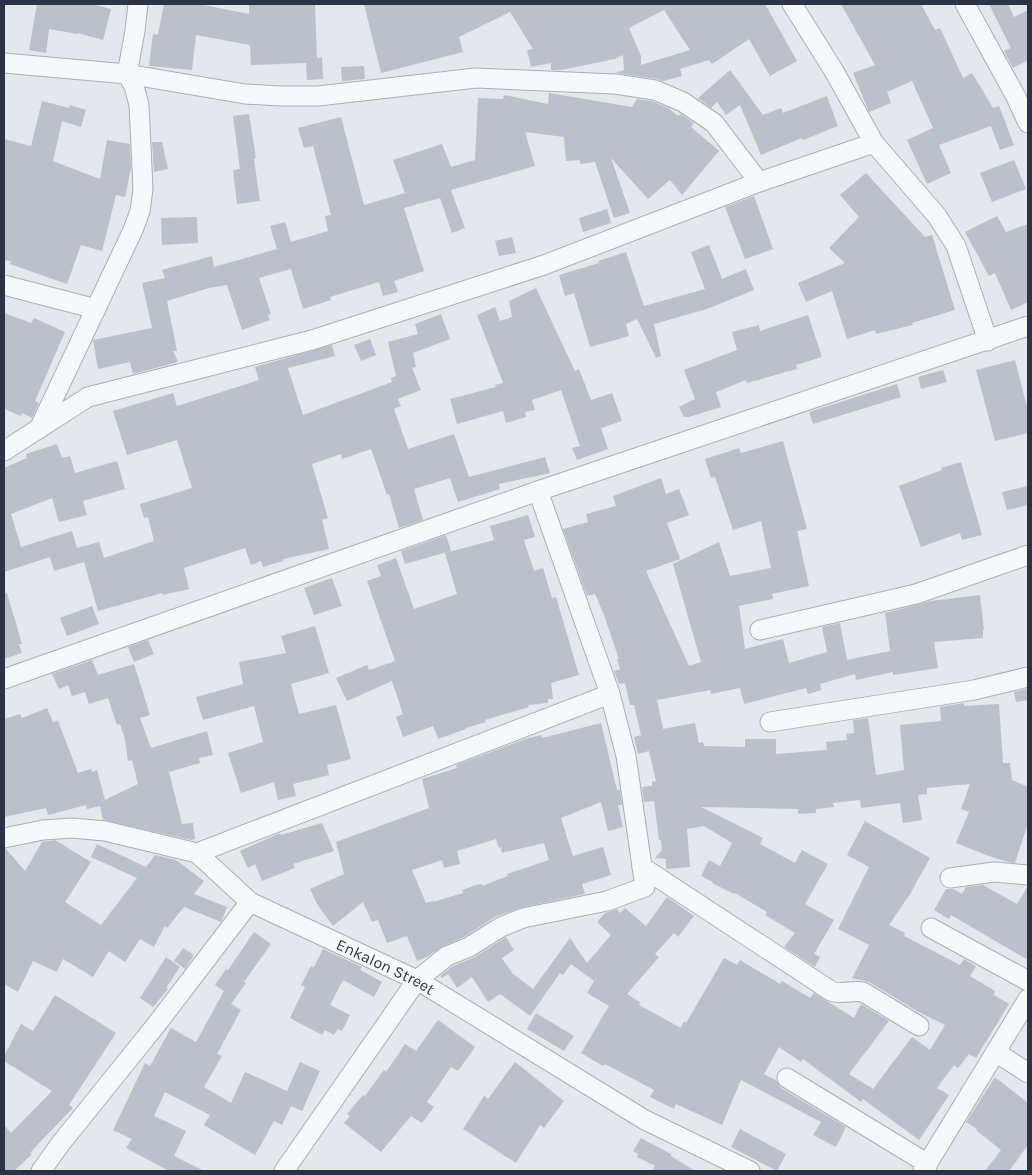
<svg xmlns="http://www.w3.org/2000/svg" width="1032" height="1175" font-family="Karla,sans-serif">
<rect width="100%" height="100%" fill="#e4e7ec"/>
<g fill="#bbc0ca" fill-rule="evenodd">
<polygon points="37,4 91,4 111,9 103,40 78,33 78,34 49,29 46,53 29,50"/>
<polygon points="164,4 199,4 249,14 249,4 315,4 317,58 322,57 323,79 307,80 306,63 251,65 250,45 196,35 192,70 149,66 153,34 158,35"/>
<path d="M 364,4 L 765,4 L 797,61 L 770,76 L 749,39 L 712,64 L 709,60 L 680,69 L 682,76 L 663,81 L 657,79 L 615,73 L 624,70 L 623,55 L 615,59 L 561,70 L 551,70 L 551,63 L 531,67 L 527,50 L 533,49 L 510,12 L 459,37 L 463,52 L 381,73 ZM 664,10 L 690,50 L 641,65 L 641,56 L 629,28 Z"/>
<polygon points="841,4 921,4 935,30 940,28 963,78 972,73 993,108 999,106 1014,145 1000,150 991,126 939,145 951,173 927,184 907,140 933,128 912,81 887,92 891,103 869,112 853,73 875,65"/>
<polygon points="989,4 1008,4 1014,17 1028,10 1028,60 1013,68 1004,51 1011,48"/>
<polygon points="364,66 365,79 342,81 341,67"/>
<polygon points="730,70 763,115 781,108 783,113 827,96 838,126 803,140 802,138 761,155 740,105 726,115 717,102 711,108 698,98"/>
<polygon points="549,93 632,107 637,99 652,101 668,108 678,116 681,114 694,123 691,127 719,151 682,195 670,180 648,199 611,158 630,213 614,218 595,162 580,164 580,160 566,161 564,137 525,132 535,166 451,190 465,228 452,233 440,198 404,208 424,271 394,281 398,292 383,296 379,282 330,297 331,300 303,309 291,269 259,278 271,314 268,315 270,320 242,330 227,285 209,288 167,301 177,351 173,351 178,362 133,374 130,362 98,369 93,340 152,328 142,283 165,278 162,270 212,256 214,267 277,249 270,226 285,222 291,242 328,231 325,216 331,215 313,146 304,148 298,128 341,117 364,205 405,193 393,160 442,144 451,167 475,160 478,98 503,99 504,95 548,104"/>
<polygon points="42,101 69,108 70,105 86,110 81,127 62,121 53,161 100,179 107,140 130,144 131,168 125,197 116,195 102,251 81,245 67,284 10,264 11,261 4,260 4,139 31,146"/>
<polygon points="249,114 256,158 254,159 260,201 237,204 233,170 240,169 233,116"/>
<polygon points="152,142 162,142 168,169 154,172"/>
<polygon points="1014,160 1026,189 992,202 980,173"/>
<polygon points="866,173 925,237 932,235 955,310 912,323 913,325 876,334 875,330 847,339 832,291 806,302 798,283 845,263 829,248 859,217 840,195"/>
<polygon points="754,196 773,249 745,259 725,207"/>
<polygon points="607,209 611,223 583,232 579,218"/>
<polygon points="997,216 1006,232 1028,224 1028,302 1011,310 995,273 989,276 965,232"/>
<polygon points="197,217 198,243 162,245 161,218"/>
<polygon points="512,237 516,253 499,256 495,241"/>
<polygon points="709,245 722,279 746,269 754,290 707,309 654,324 661,356 656,358 637,319 626,324 629,336 590,347 574,293 565,296 559,275 599,263 598,261 626,252 644,306 705,289 691,252"/>
<polygon points="536,288 575,371 579,369 591,400 612,393 622,421 601,428 608,449 577,460 572,448 580,446 561,390 532,400 535,410 525,412 526,417 506,423 503,411 457,424 450,399 496,387 495,385 503,383 477,315 495,307 500,321 512,317 509,301"/>
<polygon points="4,313 31,323 34,318 65,332 35,401 39,403 32,418 22,413 21,416 4,409"/>
<polygon points="441,314 450,339 413,353 416,367 412,368 421,390 398,399 401,406 394,409 408,449 454,434 469,477 545,457 550,473 499,484 500,489 458,502 450,478 414,489 423,520 399,528 389,494 387,495 371,449 342,459 341,454 312,464 328,518 322,520 329,549 283,559 283,561 263,567 261,561 251,565 245,548 184,568 189,589 163,595 162,593 98,611 84,562 54,571 50,557 4,572 4,468 27,458 26,454 57,444 62,458 70,456 75,473 117,461 125,489 83,501 87,515 59,522 52,498 11,514 21,547 72,531 77,548 99,542 104,558 154,541 148,517 144,518 140,504 192,488 177,440 127,455 113,411 173,393 177,406 193,401 259,380 255,367 332,345 335,356 288,368 303,415 392,382 391,378 396,376 388,342 418,334 415,324"/>
<polygon points="808,315 822,357 796,365 797,369 747,383 746,380 716,392 721,407 689,417 684,417 679,407 695,399 684,370 737,350 732,332 759,325 760,331"/>
<polygon points="370,339 376,355 361,361 354,345"/>
<polygon points="1015,360 1028,411 1028,433 995,441 976,370"/>
<polygon points="943,370 947,382 921,389 918,377"/>
<polygon points="897,384 901,397 813,424 809,412"/>
<polygon points="783,441 807,529 797,531 809,586 772,594 773,599 739,606 745,649 783,639 789,663 827,652 822,627 840,623 847,660 890,651 885,613 931,601 980,595 984,630 983,630 983,638 934,642 938,668 893,675 893,672 856,680 855,674 820,684 821,690 808,694 806,688 744,704 740,688 711,694 710,690 657,700 663,729 695,723 699,743 703,742 704,746 745,747 745,739 776,739 776,754 827,750 826,742 847,740 846,734 854,733 853,720 868,718 876,775 904,770 900,725 941,721 940,707 964,703 964,706 999,704 1003,763 1010,763 1012,780 1028,787 1028,823 1015,863 1008,862 986,855 956,843 969,812 961,809 970,784 927,788 927,794 918,795 922,820 903,823 900,803 861,808 860,800 833,803 834,807 816,809 816,813 798,814 798,809 701,807 763,838 760,844 795,863 802,850 828,864 805,904 834,920 814,954 820,957 815,967 784,947 795,933 765,915 767,912 735,893 734,894 712,883 713,882 701,876 709,860 720,866 732,843 704,826 687,829 690,867 666,869 666,859 655,858 662,850 661,840 659,840 654,801 644,802 642,787 652,786 652,782 656,781 649,751 638,754 634,737 641,735 634,705 630,705 625,683 619,684 614,671 620,669 617,659 619,659 604,615 595,594 587,596 563,529 588,522 586,514 616,506 613,496 661,478 666,494 679,489 689,515 667,523 680,559 646,571 689,666 701,662 673,564 719,542 730,576 771,568 761,521 733,530 715,477 711,478 705,459 739,448 741,453"/>
<polygon points="961,462 982,535 962,540 960,533 921,547 899,486 942,470 941,468"/>
<polygon points="1028,486 1028,505 1007,510 1002,492"/>
<polygon points="528,515 535,537 524,540 534,571 543,568 552,598 556,597 579,675 551,683 553,699 548,699 548,703 528,705 529,707 485,720 486,722 466,728 466,729 438,739 433,726 403,737 396,717 403,714 392,681 347,701 336,678 367,665 369,670 395,661 367,581 381,576 377,565 396,558 414,609 457,594 445,553 494,540 490,526"/>
<polygon points="446,535 451,551 405,564 401,551"/>
<polygon points="332,578 342,606 314,615 304,588"/>
<polygon points="7,593 22,644 19,644 22,653 4,659 4,594"/>
<polygon points="92,606 99,624 67,636 60,618"/>
<polygon points="315,626 329,673 291,684 299,714 336,705 351,759 327,765 329,775 293,784 296,796 278,800 274,782 241,793 228,753 263,742 254,706 203,720 196,697 243,684 239,662 286,653 281,636"/>
<polygon points="148,640 154,654 134,662 128,647"/>
<polygon points="92,660 98,675 134,664 150,715 140,718 151,748 207,731 213,755 199,758 200,763 169,772 182,824 193,823 195,839 191,840 103,820 100,806 87,809 86,805 48,815 46,808 4,817 4,719 20,714 22,718 47,708 53,722 58,721 78,773 91,769 92,772 97,770 105,800 138,784 132,760 128,761 125,739 120,724 117,725 108,698 89,704 85,692 72,696 68,685 59,689 52,674"/>
<polygon points="1027,689 1028,700 1016,702 1014,692"/>
<path d="M 601,723 L 617,790 L 620,790 L 622,805 L 618,805 L 623,827 L 608,831 L 601,802 L 561,818 L 573,856 L 603,847 L 611,875 L 582,884 L 585,894 L 519,908 L 495,917 L 464,937 L 443,946 L 427,957 L 417,961 L 407,936 L 387,943 L 378,920 L 372,922 L 363,902 L 333,926 L 317,904 L 310,889 L 344,874 L 336,842 L 429,808 L 422,779 L 457,768 L 456,765 L 525,739 L 541,735 L 542,738 ZM 496,839 L 499,848 L 501,847 L 502,853 L 544,843 L 549,860 L 507,874 L 508,876 L 482,886 L 482,884 L 476,885 L 462,890 L 463,893 L 433,902 L 433,901 L 426,903 L 412,870 L 442,860 L 444,868 L 460,864 L 457,851 Z"/>
<polygon points="865,821 930,858 910,894 889,925 905,933 904,936 960,965 964,959 976,966 970,976 995,991 994,995 1009,1004 976,1058 969,1054 958,1068 954,1065 937,1088 949,1095 919,1140 863,1099 861,1102 803,1059 801,1062 779,1047 764,1074 777,1081 781,1088 846,1127 836,1147 813,1135 821,1122 741,1080 722,1125 676,1104 674,1109 650,1097 654,1090 605,1064 603,1066 581,1053 609,1006 587,993 594,981 571,964 563,975 560,973 530,1016 500,994 488,1002 472,977 457,988 448,974 442,978 440,976 453,966 475,957 506,937 514,950 502,958 512,973 533,989 570,938 587,963 611,935 597,922 605,913 617,909 620,913 625,908 646,926 667,897 694,916 678,937 674,933 655,954 659,957 627,994 640,1002 639,1005 681,1028 684,1021 686,1023 724,958 737,965 740,960 780,984 782,981 810,998 814,993 854,1018 861,1004 889,1021 849,1074 873,1089 912,1037 930,1050 945,1025 917,1011 869,982 852,978 869,945 838,929 869,867 847,855"/>
<polygon points="322,823 334,851 293,864 295,868 262,881 255,864 248,868 240,851 280,833 281,835"/>
<polygon points="55,840 91,862 65,902 101,925 137,878 91,857 97,844 146,867 155,855 176,860 204,881 194,894 227,907 222,920 221,922 184,907 167,928 165,926 154,947 140,939 125,962 109,951 93,977 63,959 57,972 33,961 18,992 4,984 4,849 6,849 25,871 42,842"/>
<polygon points="983,885 1017,904 1028,886 1028,960 951,915 949,919 934,910 946,889 953,889 962,894 966,887"/>
<polygon points="254,932 271,944 244,982 246,983 231,1004 241,1010 217,1054 222,1056 204,1087 231,1103 245,1072 287,1091 300,1062 320,1071 302,1111 291,1106 282,1125 274,1121 255,1155 204,1125 210,1115 165,1092 154,1116 186,1131 174,1156 204,1171 169,1171 126,1148 132,1139 113,1130 145,1063 150,1066 171,1028 196,1042 224,991 215,985 226,969 228,970"/>
<polygon points="183,948 194,955 185,969 174,961"/>
<polygon points="323,949 362,967 360,970 382,982 374,997 343,980 330,1005 350,1015 342,1031 338,1029 334,1035 325,1030 322,1035 290,1018 305,987 301,985 311,966 314,967"/>
<polygon points="166,957 180,967 166,988 168,989 153,1007 140,998"/>
<polygon points="55,995 116,1033 69,1105 73,1108 40,1142 30,1153 32,1154 14,1171 4,1171 4,1125 11,1133 52,1091 4,1061 4,1056 21,1024 33,1031"/>
<polygon points="536,1013 574,1036 564,1051 527,1029"/>
<polygon points="438,1020 475,1047 458,1071 451,1067 427,1102 434,1107 422,1123 411,1116 381,1152 344,1123 350,1116 347,1114 363,1095 365,1096 384,1070 386,1072 405,1044 416,1051"/>
<polygon points="515,1062 564,1101 544,1128 540,1125 516,1163 463,1129 484,1096 488,1099"/>
<polygon points="995,1077 1028,1103 1028,1145 1009,1171 985,1171 1001,1150 976,1130 977,1129 966,1122"/>
<polygon points="740,1129 786,1154 777,1171 731,1147"/>
<polygon points="641,1138 671,1154 671,1156 695,1171 652,1171 655,1166 637,1157 638,1154 633,1151"/>
</g>
<g fill="none" stroke-linecap="round" stroke-linejoin="round">
<g stroke="#a9aeb7" stroke-width="21">
<g id="street">
<polyline points="792,4 834,71 874,143 937,216 956,246 988,341"/>
<polyline points="965,4 1016,97 1028,123"/>
<polyline points="4,63 127,74 245,94 281,96 318,96 476,78 615,84 655,90 683,102 714,123 759,182"/>
<polyline points="4,285 96,309"/>
<polyline points="39,429 133,230 140,211 143,189 139,105 134,86 127,74 135,31 138,4"/>
<polyline points="4,451 88,397 312,340 544,265 759,182 874,143"/>
<polyline points="760,630 916,594 1028,555"/>
<polyline points="4,679 538,491 1028,326"/>
<polyline points="770,722 974,690 1028,677"/>
<path id="s1" d="M 4,838 L 43,830 L 72,828 L 105,831 L 197,853 L 250,902 L 417,980 L 645,1120 L 750,1171"/>
<polyline points="197,853 610,694"/>
<path d="M 642,867 L 831,991 C 842,995 853,990 863,992 L 919,1026"/>
<polyline points="950,878 994,872 1028,875"/>
<polyline points="931,928 1028,981"/>
<polyline points="997,1053 1028,1073"/>
<polyline points="787,1078 928,1164"/>
<polyline points="41,1171 61,1143 156,1025 250,902"/>
<polyline points="284,1171 417,980 447,956 469,947 501,927 523,918 607,901 645,887 626,756 610,694 538,491"/>
<polyline points="923,1171 1028,999"/>
</g>
</g>
<use href="#street" stroke="#f7f8fa" stroke-width="19"/>
</g>
<g text-anchor="middle" stroke-width="5" stroke-linejoin="round" paint-order="stroke">
<g font-size="16" fill="#2b3445" stroke="#f4f6f9">
<text dy="6" stroke="none"><textPath href="#s1" startOffset="419">Enkalon Street</textPath></text>
</g>
</g>
<rect width="1032" height="1175" fill="none" stroke="#2b3445" stroke-width="10"/>
</svg>
